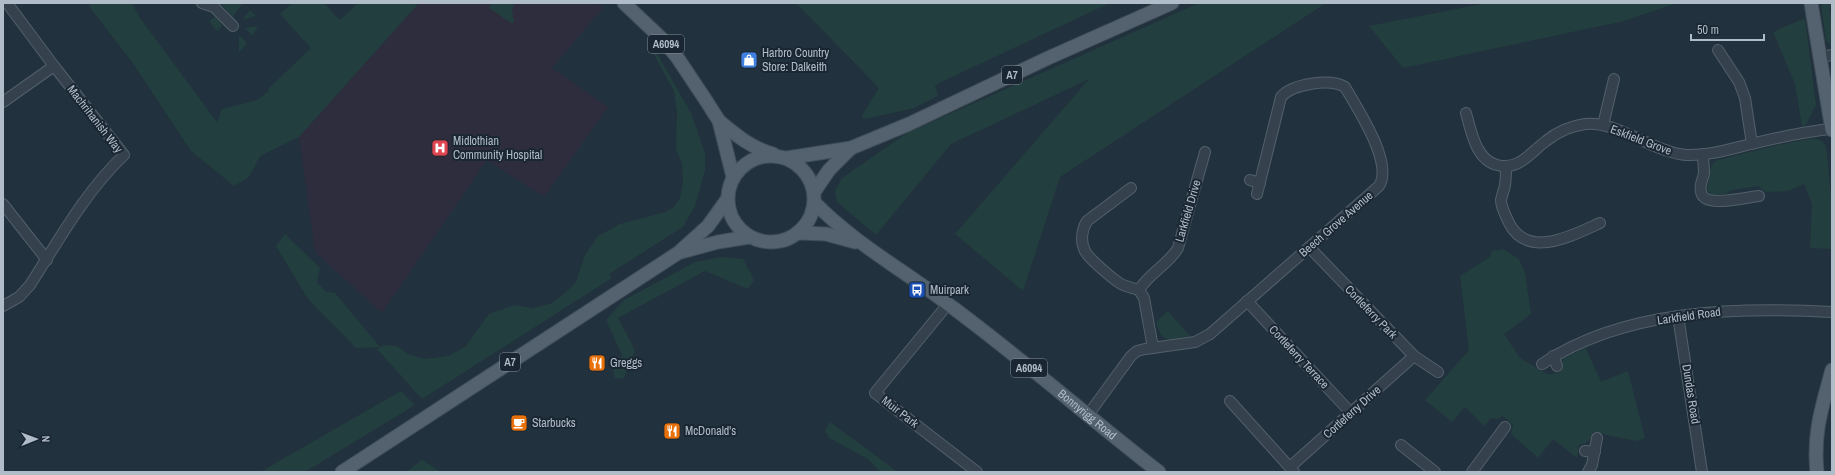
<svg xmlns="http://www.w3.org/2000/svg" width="1835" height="475" font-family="'Archivo Narrow',sans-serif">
<rect width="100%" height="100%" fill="#21313d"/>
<polygon fill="#2d2d3e" points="419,3 598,3 603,8 552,68 608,107 544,197 487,160 382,313 315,252 299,137"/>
<g fill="#233e3e">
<polygon points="89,3 132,3 140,18 217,122 222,109 257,100 269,91 267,90 311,48 280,14 292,3 324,3 340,20 358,3 419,3 299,137 260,156 249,177 234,186 191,151 132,62 91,9"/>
<polygon points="220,3 243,3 233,17"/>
<polygon points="491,3 515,3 512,9 514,22 511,23 489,8"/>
<polygon points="796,3 1110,3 935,85 938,96 914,108 866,119 861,117 879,88"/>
<polygon points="1199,3 1326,3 1060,177 1023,291 955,234 1089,79 951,144 876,235 837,202 835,190 842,178 907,133"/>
<polygon points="1487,3 1677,3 1624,21 1403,68 1369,26"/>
<polygon points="1821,3 1832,3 1832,7 1829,7 1832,23 1832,46 1826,41"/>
<polygon points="250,10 256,16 242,20"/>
<polygon points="215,17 219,20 222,26 217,31 209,21"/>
<polygon points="1805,18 1816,105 1806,125 1802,126 1795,84 1773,32"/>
<polygon points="258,26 252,36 245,28"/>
<polygon points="239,35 247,43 239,53"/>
<polygon points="651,43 691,113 705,153 705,170 695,206 683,227 609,274 612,278 422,399 377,349 380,347 356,348 308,299 276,246 285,234 320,268 317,283 327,292 335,293 380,347 385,345 397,346 408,354 425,359 448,356 465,347 489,314 514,305 532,308 550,304 565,293 576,282 585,255 598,236 620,224 665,212 674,207 680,198 683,182 682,164 676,149 677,112 674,91 648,44"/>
<path d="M 1814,138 L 1822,141 L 1826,146 L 1832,204 L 1832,249 L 1810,248 L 1812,204 L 1804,184 L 1788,191 L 1765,192 L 1758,186 L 1732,190 L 1725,194 L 1713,195 L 1708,191 L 1707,186 C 1711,178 1708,168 1715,161 L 1773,146 Z"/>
<path d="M 1503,249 L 1519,259 L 1525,273 L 1531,314 L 1504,334 L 1520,358 L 1549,375 L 1560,372 L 1563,359 L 1586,348 L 1601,382 L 1628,371 L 1645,438 L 1636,441 L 1593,432 C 1591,440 1587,443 1579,445 L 1577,458 L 1553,439 L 1538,458 L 1511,434 L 1513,425 L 1503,416 L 1498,419 L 1491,418 L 1484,426 L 1465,407 L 1452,422 L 1425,400 L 1469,350 L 1460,276 L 1490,257 L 1492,251 Z"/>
<polygon points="721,257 743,259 754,280 748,289 705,271 618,318 635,350 624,378 615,379 613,371 622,355 606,320 624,300 695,262"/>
<path d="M 1168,311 L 1190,336 C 1169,339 1163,346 1156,322 Z"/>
<polygon points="401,391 415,405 305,472 260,472"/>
<polygon points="830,422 898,472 880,472 868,459 829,438 825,430"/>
<polygon points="422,460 441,472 406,472"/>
</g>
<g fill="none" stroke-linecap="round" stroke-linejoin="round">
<g stroke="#53606b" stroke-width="12">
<g id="minor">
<polyline points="202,3 214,7 233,26"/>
<polyline points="1718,50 1739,82 1745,98 1752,144"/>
<polyline points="1820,57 1832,55"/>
<polyline points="3,102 54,66"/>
<path d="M 1466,113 C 1471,131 1476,160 1497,165 C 1519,171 1531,152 1546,141 C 1557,132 1571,126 1585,124 C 1616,120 1652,152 1686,155 C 1708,156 1730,149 1751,144 C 1777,138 1805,131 1832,129"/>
<polyline points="1603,125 1614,79"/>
<path d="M 1703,154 C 1703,160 1704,167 1704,173 C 1703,180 1699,184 1701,192 C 1704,209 1746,197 1759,196"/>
<path d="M 1506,166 C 1506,172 1506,179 1505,185 C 1504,190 1502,195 1501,200 C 1501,208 1506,216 1509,223 C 1528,260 1573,235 1600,223"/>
<polyline points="1250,180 1260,183"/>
<path d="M 1131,188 L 1087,221 C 1082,229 1080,241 1085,251 C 1089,259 1113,279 1121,284 C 1127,287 1133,288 1139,290"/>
<polyline points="3,204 47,260"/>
<polyline points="1309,247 1414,356 1438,372"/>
<polyline points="1247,301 1351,413"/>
<polyline points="948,304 875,393 977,472"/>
<path d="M 3,306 L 19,297 L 30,285 C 59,240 85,192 124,155 L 54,66 L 7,3"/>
<polyline points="1678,316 1702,472"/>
<path d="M 1153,348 L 1144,298 L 1139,290 C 1149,273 1168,265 1178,248 L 1205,152"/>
<polyline points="1553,356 1557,366"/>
<path d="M 1542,364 C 1624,309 1737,307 1832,312"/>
<polyline points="1230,401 1294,472"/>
<path d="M 1088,415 L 1131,356 L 1137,351 L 1145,349 L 1195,342 L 1210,334 L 1379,186 C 1394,163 1357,108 1345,87 C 1330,78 1292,84 1281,97 L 1257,194"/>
<polyline points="1401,445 1435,472"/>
<polyline points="1585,451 1595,452"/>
<polyline points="1290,467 1414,356"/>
<polyline points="1472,472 1505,427"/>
<polyline points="1588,472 1592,465 1597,438"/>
</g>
</g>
<g stroke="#414e59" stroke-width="15">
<g id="major">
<polyline points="624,3 662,39 677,57 707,102 719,121 733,177"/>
<polyline points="1811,3 1832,130"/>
<path d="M 719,121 C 736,135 751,148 773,154"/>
<circle cx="771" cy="199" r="43"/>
<polyline points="787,158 851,148 909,124 1048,58 1172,3"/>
<polyline points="814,192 829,170 851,148"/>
<path id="s1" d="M 815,203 C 854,243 903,270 948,304 C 1020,357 1088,417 1159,472"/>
<polyline points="799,233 826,234 855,242"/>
<polyline points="681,252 718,242 749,237"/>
<polyline points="342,472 678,253 708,226 726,201"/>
<path d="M 1817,472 C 1813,433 1822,407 1832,370"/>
</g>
</g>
<use href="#minor" stroke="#35424d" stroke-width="10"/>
<use href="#major" stroke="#53626e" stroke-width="13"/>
</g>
<defs>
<g id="shop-square" transform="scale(0.9)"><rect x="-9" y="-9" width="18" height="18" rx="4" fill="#3f7fe0" stroke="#1a2732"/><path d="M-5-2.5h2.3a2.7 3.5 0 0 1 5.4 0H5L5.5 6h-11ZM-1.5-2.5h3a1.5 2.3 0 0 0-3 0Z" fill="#fff"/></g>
<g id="hospital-square" transform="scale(0.9)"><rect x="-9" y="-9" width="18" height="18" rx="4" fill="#e0444e" stroke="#1a2732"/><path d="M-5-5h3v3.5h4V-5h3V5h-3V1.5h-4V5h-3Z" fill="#fff"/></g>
<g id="bus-square" transform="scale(0.9)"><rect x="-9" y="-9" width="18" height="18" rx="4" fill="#1a4fb4" stroke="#1a2732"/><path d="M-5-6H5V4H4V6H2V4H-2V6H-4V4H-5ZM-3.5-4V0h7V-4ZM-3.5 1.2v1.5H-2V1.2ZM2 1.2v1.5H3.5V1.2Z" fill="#fff"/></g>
<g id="restaurant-square" transform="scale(0.9)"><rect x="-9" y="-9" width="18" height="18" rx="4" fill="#e8710a" stroke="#1a2732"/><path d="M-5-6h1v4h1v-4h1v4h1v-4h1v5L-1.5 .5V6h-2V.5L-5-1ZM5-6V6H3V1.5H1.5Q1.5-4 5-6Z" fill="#fff"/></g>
<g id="cafe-square" transform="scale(0.9)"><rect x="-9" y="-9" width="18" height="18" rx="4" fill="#e8710a" stroke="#1a2732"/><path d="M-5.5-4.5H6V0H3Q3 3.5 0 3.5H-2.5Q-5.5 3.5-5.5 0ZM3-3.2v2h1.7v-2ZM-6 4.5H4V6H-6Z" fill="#fff"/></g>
</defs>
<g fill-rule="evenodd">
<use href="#shop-square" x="749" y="60"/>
<use href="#hospital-square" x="440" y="148"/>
<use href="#bus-square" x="917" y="290"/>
<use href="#restaurant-square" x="597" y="363"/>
<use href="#cafe-square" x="519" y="423"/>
<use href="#restaurant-square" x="672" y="431"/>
</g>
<g text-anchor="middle" stroke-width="4" stroke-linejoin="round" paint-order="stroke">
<g fill="#1a2732" stroke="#83909c" stroke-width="1">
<rect x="648" y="35" width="36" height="18" rx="3"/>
<rect x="1002" y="66" width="20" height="18" rx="3"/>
<rect x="500" y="353" width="20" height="18" rx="3"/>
<rect x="1011" y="359" width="36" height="18" rx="3"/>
</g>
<g font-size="11" font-weight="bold" fill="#b0bdc9">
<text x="666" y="48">A6094</text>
<text x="1012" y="79">A7</text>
<text x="510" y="366">A7</text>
<text x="1029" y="372">A6094</text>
</g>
<g font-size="12" fill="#b0bdc9" stroke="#1a2732" text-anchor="start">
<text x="762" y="57">Harbro Country<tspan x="762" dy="14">Store: Dalkeith</tspan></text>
<text x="453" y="145">Midlothian<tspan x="453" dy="14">Community Hospital</tspan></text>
<text x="930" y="294">Muirpark</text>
<text x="610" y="367">Greggs</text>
<text x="532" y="427">Starbucks</text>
<text x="685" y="435">McDonald's</text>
</g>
<g font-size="12" fill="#b0bdc9" stroke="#1a2732">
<text transform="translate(95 119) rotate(52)" y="4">Machrihanish Way</text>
<text transform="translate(1641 140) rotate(21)" y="4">Eskfield Grove</text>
<text transform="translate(1188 211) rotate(-74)" y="4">Larkfield Drive</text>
<text transform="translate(1336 224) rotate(-41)" y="4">Beech Grove Avenue</text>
<text transform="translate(1371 312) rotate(46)" y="4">Cortleferry Park</text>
<text transform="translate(1689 316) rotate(-8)" y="4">Larkfield Road</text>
<text transform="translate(1299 357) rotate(47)" y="4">Cortleferry Terrace</text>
<text transform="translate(1691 394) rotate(81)" y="4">Dundas Road</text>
<text transform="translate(900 412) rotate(38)" y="4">Muir Park</text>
<text transform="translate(1352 412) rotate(-42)" y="4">Cortleferry Drive</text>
<text dy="4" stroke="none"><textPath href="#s1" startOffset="345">Bonnyrigg Road</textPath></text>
</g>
</g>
<rect width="1835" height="475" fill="none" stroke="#b0bdc9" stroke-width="8"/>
<g transform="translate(36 439) rotate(89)" stroke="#1a2732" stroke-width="3" paint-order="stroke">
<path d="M0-3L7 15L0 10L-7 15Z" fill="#b0bdc9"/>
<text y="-6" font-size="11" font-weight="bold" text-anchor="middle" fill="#b0bdc9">N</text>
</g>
<path d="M1691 34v6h73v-6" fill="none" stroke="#b0bdc9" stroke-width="2"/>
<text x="1697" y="34" font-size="12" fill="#b0bdc9" stroke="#1a2732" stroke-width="3" paint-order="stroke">50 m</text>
</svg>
